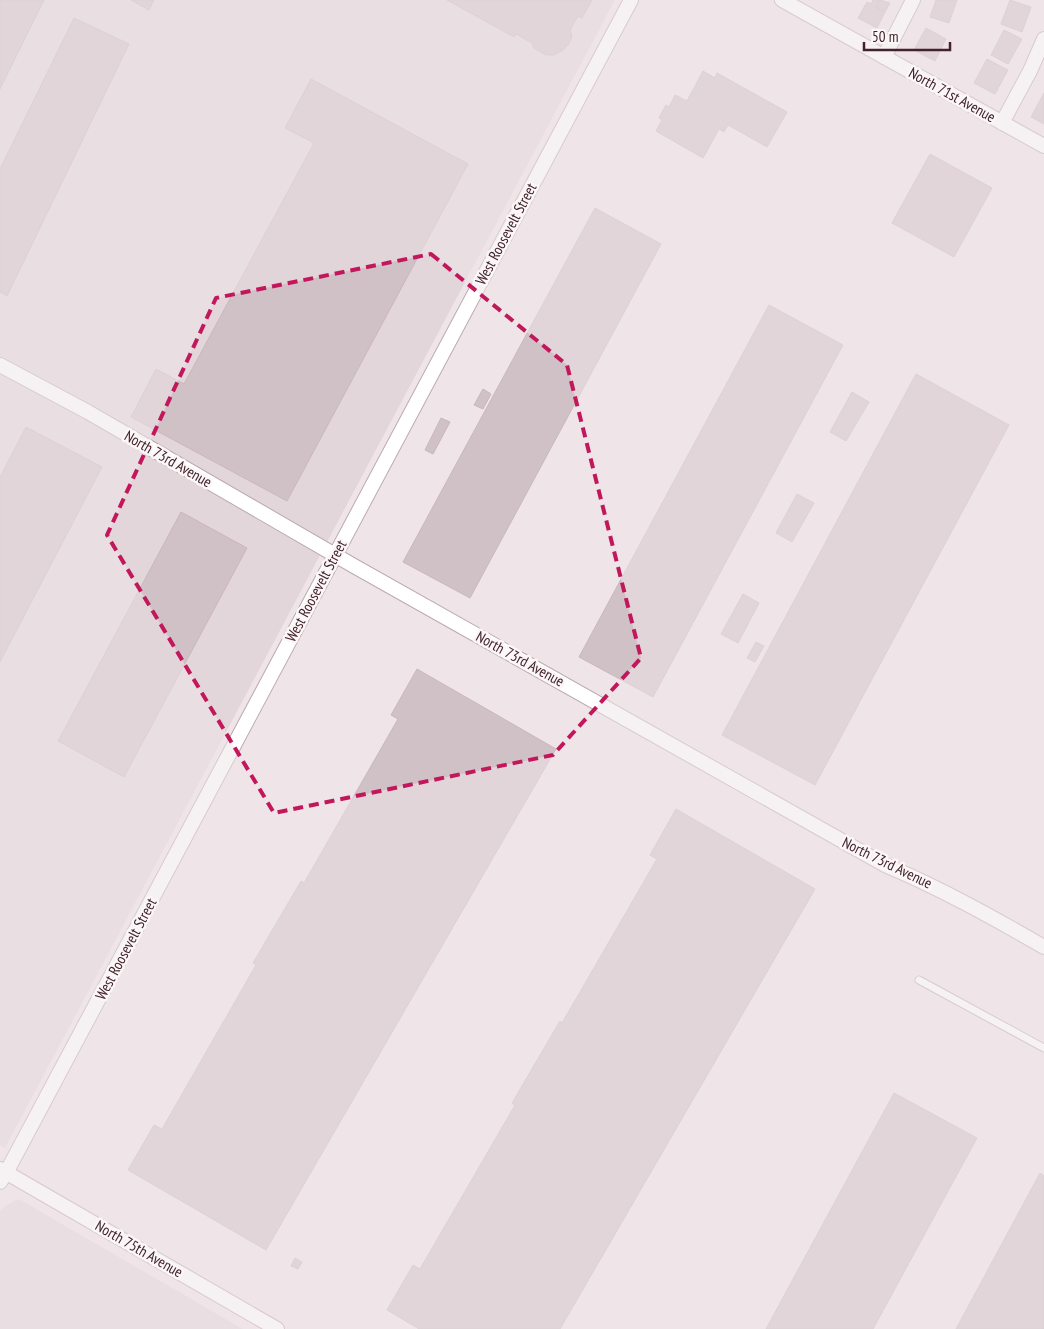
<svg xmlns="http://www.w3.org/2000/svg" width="1044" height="1329" font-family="'PT Sans Narrow',sans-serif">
<rect width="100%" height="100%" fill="#efe5e9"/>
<g fill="#e3d6da">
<polygon points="0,0 615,0 5,1148 0,1145"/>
<polygon points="18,1199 24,1202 243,1329 0,1329 0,1211 7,1205"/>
</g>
<g fill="#d0c1c6" stroke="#c9b7bd">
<polygon points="0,0 44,0 0,89"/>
<polygon points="131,0 154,0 149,10"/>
<polygon points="447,0 592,0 582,18 578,16 570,30 572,36 569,44 563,50 554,55 546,55 534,48 532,43 516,34 514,37"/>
<polygon points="873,0 880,0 876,7 885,12 877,28 858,18 867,2 871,4"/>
<polygon points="880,0 890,3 885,12 876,7"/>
<polygon points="936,0 957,0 949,23 930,17"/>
<polygon points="1010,0 1031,7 1022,32 1001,24"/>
<polygon points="74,18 129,44 7,296 0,292 0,169"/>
<polygon points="926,28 946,39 935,61 914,50"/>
<polygon points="1004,30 1022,39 1008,64 991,55"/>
<polygon points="987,59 1008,70 995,94 974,83"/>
<polygon points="703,71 715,78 717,73 787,112 767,147 728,125 724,132 719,129 703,158 656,131 662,120 659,118 666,105 669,107 675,95 687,101"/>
<polygon points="311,79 468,164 287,501 131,417 156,369 184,384 314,143 285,128"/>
<polygon points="1044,93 1044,124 1031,117"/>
<polygon points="930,154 992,188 954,257 892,223"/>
<polygon points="595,208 661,244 470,598 403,562"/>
<polygon points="769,305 843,345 653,697 579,657"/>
<polygon points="916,374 1009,425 815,785 722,735"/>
<polygon points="483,389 491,394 483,409 474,405"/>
<polygon points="852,392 869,402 846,441 830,432"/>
<polygon points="441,418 450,422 433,454 425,450"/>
<polygon points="26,427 102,467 0,662 0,477"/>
<polygon points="797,494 814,503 792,542 776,533"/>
<polygon points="181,512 247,548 124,777 58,741"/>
<polygon points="743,594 759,603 738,643 721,634"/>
<polygon points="756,642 764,646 755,662 747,658"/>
<polygon points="417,669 556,749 266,1250 128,1170 154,1125 162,1129 256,965 253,963 301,881 304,883 398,719 391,715"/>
<polygon points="676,809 815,889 560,1329 419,1329 387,1310 413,1265 420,1269 515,1105 512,1103 560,1021 562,1023 657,859 650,855"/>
<polygon points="894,1093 977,1138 873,1329 766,1329"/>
<polygon points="1040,1173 1044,1176 1044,1329 956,1329"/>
<polygon points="295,1258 302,1262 298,1269 291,1266"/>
</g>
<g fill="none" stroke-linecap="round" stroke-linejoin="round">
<g stroke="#bbabaf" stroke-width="9">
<polyline id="service" points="919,980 1044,1048"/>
</g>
<g stroke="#bbabaf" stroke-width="16">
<g id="minor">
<polyline points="782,0 1044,146"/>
<polyline points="884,57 913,0"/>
<polyline points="1002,123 1030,71 1044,39"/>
<path d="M 0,365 L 88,412 L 354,566 L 885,865 C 940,888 992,917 1044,947"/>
<polyline points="6,1173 631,0"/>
</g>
</g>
<g stroke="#bbabaf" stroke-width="16">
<polyline id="tertiary" points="0,1182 6,1173"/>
</g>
<g stroke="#bba3a9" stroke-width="16">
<polyline id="secondary" points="0,1169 277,1329"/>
</g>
<use href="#service" stroke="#fff" stroke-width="7"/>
<use href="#minor" stroke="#fff" stroke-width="14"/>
<use href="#tertiary" stroke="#fff" stroke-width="14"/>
<use href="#secondary" stroke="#fff" stroke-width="14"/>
</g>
<path d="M0 0H1044V1329H0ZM 431,254 L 567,365 L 641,658 L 553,755 L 274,813 L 107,535 L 216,298 Z" fill="#efe5e9" fill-opacity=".55" fill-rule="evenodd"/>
<path fill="none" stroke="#c2185b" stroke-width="4" stroke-dasharray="10 6" stroke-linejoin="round" d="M 431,254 L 567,365 L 641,658 L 553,755 L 274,813 L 107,535 L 216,298 Z"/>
<g text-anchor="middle" stroke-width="5" stroke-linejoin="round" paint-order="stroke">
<g font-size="15" fill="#412329" stroke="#fbf6f8">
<text transform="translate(952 95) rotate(29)" y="5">North 71st Avenue</text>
<text transform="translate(506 234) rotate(-62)" y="5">West Roosevelt Street</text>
<text transform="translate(168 459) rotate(30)" y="5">North 73rd Avenue</text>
<text transform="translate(316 591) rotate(-62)" y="5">West Roosevelt Street</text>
<text transform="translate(520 659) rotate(29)" y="5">North 73rd Avenue</text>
<text transform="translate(887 863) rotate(26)" y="5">North 73rd Avenue</text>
<text transform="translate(126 949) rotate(-62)" y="5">West Roosevelt Street</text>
<text transform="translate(139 1249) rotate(30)" y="5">North 75th Avenue</text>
</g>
</g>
<path d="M864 42v8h86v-8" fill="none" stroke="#412329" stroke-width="2.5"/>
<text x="872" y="42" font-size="15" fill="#412329" stroke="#fbf6f8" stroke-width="4" paint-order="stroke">50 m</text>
</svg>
